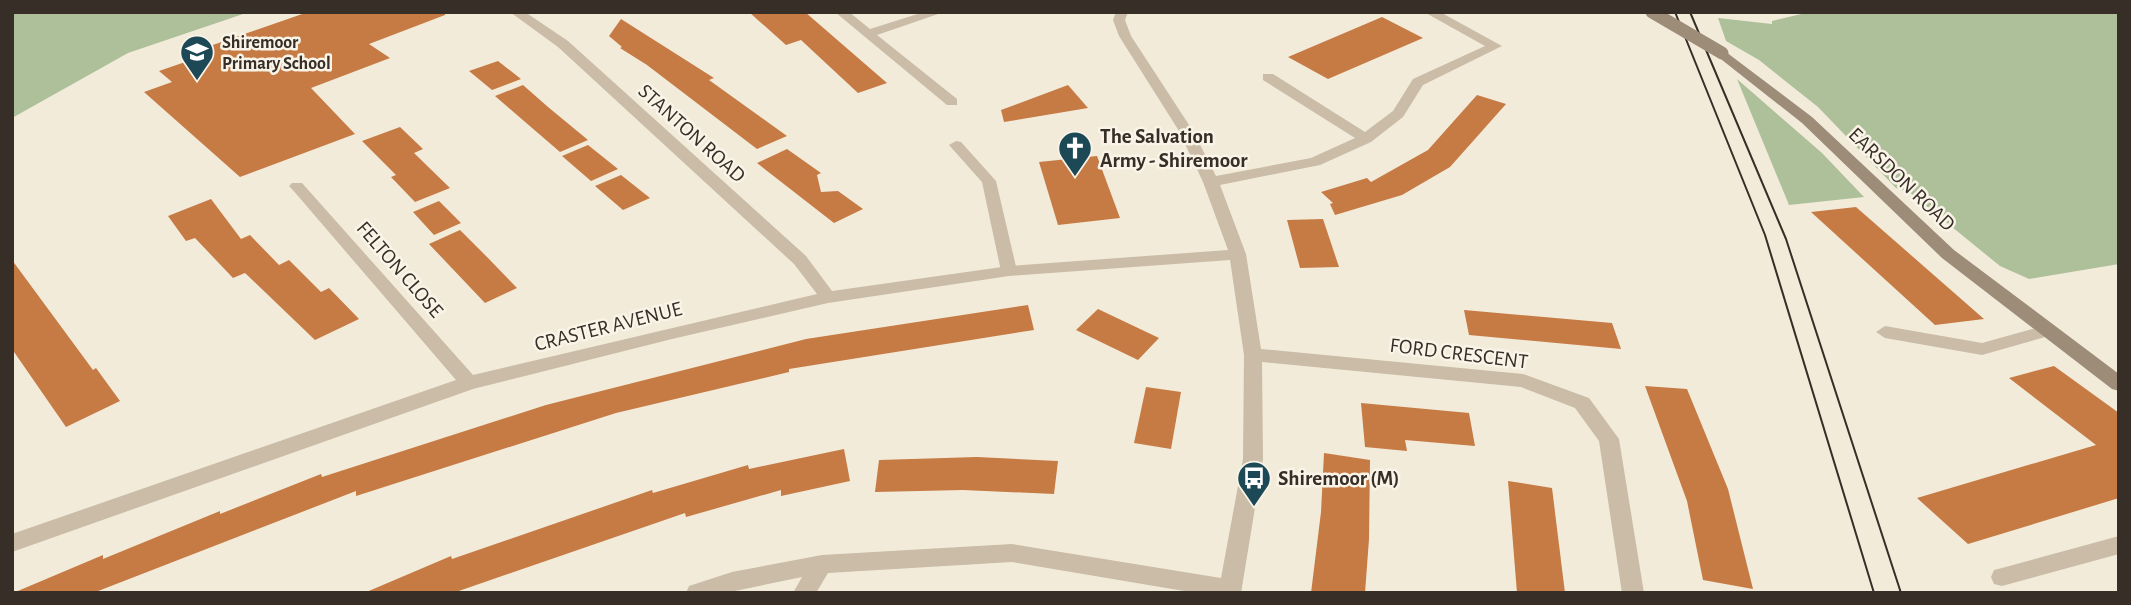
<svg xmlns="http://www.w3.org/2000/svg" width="2131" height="605" font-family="'Alegreya Sans',sans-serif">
<rect width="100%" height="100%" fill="#f2ebda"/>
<g fill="#adc09a">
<polygon points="12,12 249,12 128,53 12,118"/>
<polygon points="1810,12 2119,12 2119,264 2029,279 2000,266 1909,192 1896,188 1818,107 1759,60 1726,41 1718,18 1772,24 1772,21"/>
<polygon points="1737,79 1822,153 1864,197 1789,205"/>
</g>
<g fill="#c67a44">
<polygon points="308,12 445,12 445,15 369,44 390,58 311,88 355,134 240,177 144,92 172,82 159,71 191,60 184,55"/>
<polygon points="749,12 805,12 887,83 858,93 801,40 786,45"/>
<polygon points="1382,17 1423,38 1328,79 1288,57"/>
<polygon points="621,19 714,78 709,80 787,136 757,149 647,65 620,48 622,47 609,36"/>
<polygon points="498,61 521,79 492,90 469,71"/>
<polygon points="523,85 548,107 588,140 560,152 495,96"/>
<polygon points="1068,85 1088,108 1004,122 1001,110"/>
<polygon points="1477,95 1506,104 1450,167 1402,195 1335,215 1330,204 1333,203 1321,192 1367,178 1371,182 1428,150"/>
<polygon points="400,127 423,149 414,153 450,188 415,202 391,177 396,175 362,141"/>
<polygon points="588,145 618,169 591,181 562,156"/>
<polygon points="787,149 821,173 817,175 821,192 838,191 863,209 834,223 757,163"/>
<polygon points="1097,156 1120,218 1058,225 1039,162"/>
<polygon points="621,175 650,198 623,210 595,186"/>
<polygon points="211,199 241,239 250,235 279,265 289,260 321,292 329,288 359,319 315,340 245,273 233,278 195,238 186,241 168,216"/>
<polygon points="439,201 461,223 434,235 413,212"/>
<polygon points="1856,207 1984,319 1935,325 1811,212"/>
<polygon points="1323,219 1339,267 1300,268 1287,220"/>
<polygon points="460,230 488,258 517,288 485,303 429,244"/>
<polygon points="12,260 93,370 96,368 120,401 66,427 12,349"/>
<polygon points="1028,305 1034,330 789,369 789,372 616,413 356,496 356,491 93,593 13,593 103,555 103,559 220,511 220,514 321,474 322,477 546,405 806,339"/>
<polygon points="1098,309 1159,338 1138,360 1076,330"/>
<polygon points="1464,310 1612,323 1621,349 1469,335"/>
<polygon points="2054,366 2119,413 2119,498 1968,544 1917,498 2096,445 2009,378"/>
<polygon points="1645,386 1687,389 1728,489 1753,589 1703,580 1687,501"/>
<polygon points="1146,387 1181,392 1171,449 1134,443"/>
<polygon points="1361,403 1469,413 1475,446 1405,440 1407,451 1365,447"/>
<polygon points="844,449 850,481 781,496 781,490 686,517 685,513 453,593 364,593 451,556 452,559 652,490 653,493 748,465 749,469"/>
<polygon points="1324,453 1370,460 1369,539 1365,593 1311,593 1321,512"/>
<polygon points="977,457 1058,461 1054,494 963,490 875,492 879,460"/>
<polygon points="1508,481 1552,488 1565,593 1517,593"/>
</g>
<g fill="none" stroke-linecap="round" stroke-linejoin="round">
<polygon fill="#cabca6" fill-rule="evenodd" points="956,141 961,142 996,181 1017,271 1014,274 1004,274 1001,271 982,182 949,145"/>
<g fill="#cabca6" fill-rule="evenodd">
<polygon points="510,12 525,12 568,41 806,256 832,291 1009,266 1228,250 1203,182 1179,131 1119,36 1113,20 1116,12 1128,12 1125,20 1131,36 1193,131 1216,176 1311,158 1355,138 1263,80 1263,74 1273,74 1365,132 1393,111 1413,79 1485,46 1424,12 1440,12 1502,46 1423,85 1403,117 1371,142 1320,165 1220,185 1246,254 1261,349 1523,374 1589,398 1619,439 1644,593 1622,593 1599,441 1575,408 1521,387 1262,362 1263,459 1241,593 1196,593 1012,562 828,573 816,593 793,593 802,577 725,593 686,593 689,586 732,572 822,555 1012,544 1221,578 1243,459 1244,355 1230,260 1009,276 828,303 672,339 473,389 12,552 12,534 456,380 292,189 289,186 292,183 302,183 473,375 817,294 794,264 558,47"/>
<polygon points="835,12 849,12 870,29 924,12 944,12 877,35 957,99 957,105 947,105"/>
<polygon points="2046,325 2052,327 2055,331 2052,335 1982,355 1885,338 1876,332 1885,326 1982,343"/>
<polygon points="2119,536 2119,554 2002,586 1994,584 1991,577 1994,570 2002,568"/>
</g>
<polygon fill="#9d8c78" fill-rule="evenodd" points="1722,49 1812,117 1954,250 2119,374 2119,391 2112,389 1942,258 1802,123 1717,56 1715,53"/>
<g stroke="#362e27" stroke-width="2">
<polyline points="1675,12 1765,235 1874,593"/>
<polyline points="1690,12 1786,239 1901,593"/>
</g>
<polyline stroke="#9d8c78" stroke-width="13" points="1652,12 1722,53"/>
</g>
<defs>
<g id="school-pin" transform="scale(1.75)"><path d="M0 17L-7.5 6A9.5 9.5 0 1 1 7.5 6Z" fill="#1d4957" stroke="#f9f4e7"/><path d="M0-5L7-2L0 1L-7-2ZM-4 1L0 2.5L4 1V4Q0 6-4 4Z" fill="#fff"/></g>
<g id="church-pin" transform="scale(1.75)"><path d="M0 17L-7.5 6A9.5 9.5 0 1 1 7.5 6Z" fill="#1d4957" stroke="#f9f4e7"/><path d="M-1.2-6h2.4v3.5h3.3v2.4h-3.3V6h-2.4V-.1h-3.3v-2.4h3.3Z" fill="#fff"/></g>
<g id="bus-pin" transform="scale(1.75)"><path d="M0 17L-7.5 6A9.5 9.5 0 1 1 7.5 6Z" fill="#1d4957" stroke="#f9f4e7"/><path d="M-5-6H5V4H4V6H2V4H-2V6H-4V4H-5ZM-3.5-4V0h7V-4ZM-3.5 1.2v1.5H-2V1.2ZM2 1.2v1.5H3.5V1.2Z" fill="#fff"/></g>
</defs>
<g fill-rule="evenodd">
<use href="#school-pin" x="197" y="52"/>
<use href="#church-pin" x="1075" y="148"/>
<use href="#bus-pin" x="1254" y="478"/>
</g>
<g text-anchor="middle" stroke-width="5" stroke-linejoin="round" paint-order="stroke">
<g font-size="18" font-weight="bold" fill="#362e27" stroke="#f9f4e7" text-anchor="start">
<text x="222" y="48">Shiremoor<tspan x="222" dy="21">Primary School</tspan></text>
</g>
<g font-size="21" fill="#362e27" stroke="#f9f4e7">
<text transform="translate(692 133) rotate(42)" y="7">STANTON ROAD</text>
<text transform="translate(1902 179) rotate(44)" y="7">EARSDON ROAD</text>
<text transform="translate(400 269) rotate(49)" y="7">FELTON CLOSE</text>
<text transform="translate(608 326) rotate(-14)" y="7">CRASTER AVENUE</text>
<text transform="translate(1459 353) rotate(7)" y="7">FORD CRESCENT</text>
</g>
<g font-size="21" font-weight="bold" fill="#362e27" stroke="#f9f4e7" text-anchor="start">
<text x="1100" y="143">The Salvation<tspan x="1100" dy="24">Army - Shiremoor</tspan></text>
<text x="1278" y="485">Shiremoor (M)</text>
</g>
</g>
<rect width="2131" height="605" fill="none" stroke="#362e27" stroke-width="28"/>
</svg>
